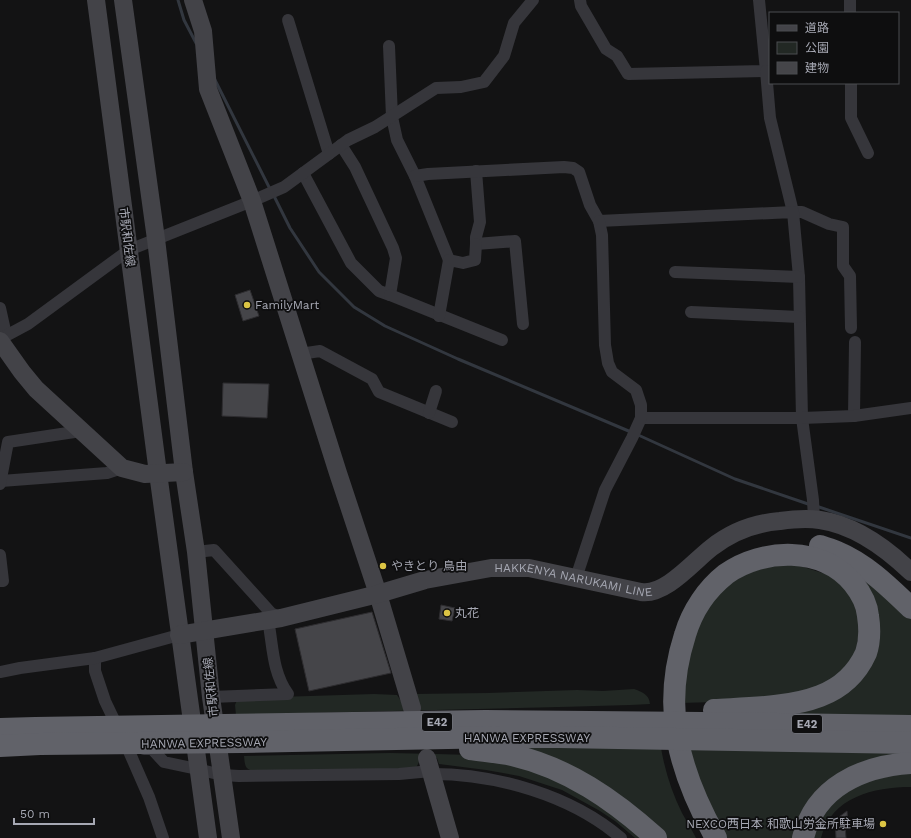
<svg xmlns="http://www.w3.org/2000/svg" width="911" height="838" font-family="'Work Sans','Noto Sans JP',sans-serif">
<rect width="100%" height="100%" fill="#131314"/>
<g fill="#222824">
<polygon points="844,562 911,617 911,717 797,714 871,663"/>
<polygon points="777,565 797,565 829,575 849,591 862,621 853,663 817,691 715,702 680,703 689,641 720,589 751,572"/>
<path d="M 634,689 C 642,692 649,694 650,704 L 630,705 C 498,709 367,711 236,715 L 235,705 L 237,700 L 246,698 L 374,694 L 397,695 L 405,707 L 414,694 L 488,693 L 577,690 L 603,691 Z"/>
<path d="M 500,746 L 661,748 C 665,771 672,793 682,813 C 687,822 692,830 696,838 L 664,838 Z"/>
<polygon points="685,749 911,751 869,762 793,838 725,838"/>
<path d="M 390,753 L 436,754 L 471,755 L 549,772 L 649,838 L 635,838 L 615,821 L 600,811 L 562,790 L 519,776 L 486,770 L 439,764 L 437,758 L 419,757 L 419,762 L 416,768 L 399,769 L 326,769 L 255,771 C 245,770 245,766 244,756 Z"/>
<path d="M 911,770 L 911,787 C 874,787 831,797 821,838 L 811,838 L 813,825 L 846,787 Z"/>
</g>
<g fill="none" stroke-linecap="round" stroke-linejoin="round">
<g stroke="#32373f" stroke-width="3">
<polyline points="178,0 184,20 196,43"/>
<polyline points="215,80 270,189"/>
<polyline points="273,194 290,228 319,272 354,307 385,326 458,359 631,432"/>
<polyline points="636,434 735,479 811,505"/>
<polyline points="816,506 911,538"/>
</g>
</g>
<g fill="#454549" stroke="#2e2d30">
<polygon points="250,290 259,316 243,321 235,295"/>
<polygon points="223,383 269,384 267,418 222,416"/>
<polygon points="441,605 455,608 452,621 439,619"/>
<polygon points="372,612 391,673 309,691 295,629"/>
<polygon points="847,811 848,825 845,825 846,838 836,838 835,820"/>
</g>
<g fill="none" stroke-linecap="round" stroke-linejoin="round">
<g stroke="#36363b" stroke-width="12">
<polyline points="580,0 581,6 606,49 617,56 628,74 766,71 759,0"/>
<polyline points="850,0 850,13"/>
<polyline points="288,20 329,154"/>
<polyline points="389,46 392,117 397,140 415,176 449,260"/>
<polyline points="766,71 770,118 793,212 802,212 829,224 843,227 843,266 850,276 851,328"/>
<polyline points="851,83 851,118 868,153"/>
<polyline points="476,171 480,222 476,237 476,244 515,241 523,324"/>
<polyline points="303,173 351,263 379,291 390,295 396,258 393,248 355,167 341,145"/>
<polyline points="415,176 428,174 564,167 573,168 579,172 590,205 599,221 793,212 799,277 802,418 813,500 814,519"/>
<polyline points="675,272 799,277"/>
<polyline points="390,295 502,340"/>
<polyline points="0,308 6,335"/>
<polyline points="691,312 799,317"/>
<polyline points="439,316 449,260 463,263 475,260 476,244"/>
<polyline points="0,339 28,324 129,250 252,201 284,187 348,140 375,127 436,88 461,87 484,82 504,56 514,23 533,0"/>
<polyline points="300,354 320,351 372,379 379,392 452,422"/>
<polyline points="429,413 436,391"/>
<polyline points="854,416 855,342"/>
<polyline points="641,418 802,418 854,416 911,408"/>
<polyline points="1,481 107,473 122,468"/>
<polyline points="0,484 8,442 81,431"/>
<polyline points="196,552 214,550 271,613 281,618"/>
<polyline points="0,555 3,581 0,581"/>
<polyline points="576,578 605,490 632,438 641,418 641,405 636,390 612,372 608,363 605,345 602,235 599,221"/>
<polyline points="95,658 95,671 105,701 128,749 149,797 163,838"/>
<polyline points="0,672 20,668 95,658 179,635"/>
<path d="M 211,697 L 288,694 C 272,672 273,645 268,620"/>
<polyline points="144,749 152,749 164,762 197,769 222,775 239,776 399,774 431,771"/>
<path d="M 432,774 C 496,774 571,795 621,838"/>
</g>
<g stroke="#434348" stroke-width="18">
<polyline points="96,0 158,473 208,838"/>
<polyline points="123,0 156,239 184,472 196,552 211,697 231,838"/>
<polyline points="193,0 203,31 208,89 252,201 338,473 378,594 412,708"/>
<polyline points="0,341 22,372 36,389 122,468 145,474 184,472"/>
<path id="s1" d="M 179,635 L 281,618 L 378,594 L 425,580 L 491,568 L 529,568 L 641,592 C 665,596 693,562 711,548 C 731,532 755,523 780,521 C 794,519 807,518 820,520 C 855,525 886,548 911,572"/>
<polyline points="427,758 450,838"/>
</g>
<g stroke="#616269" stroke-width="22">
<path d="M 820,546 C 826,548 832,550 837,552 C 866,564 889,587 911,608"/>
<path d="M 714,710 C 747,708 789,708 820,696 C 841,688 857,673 866,653 C 870,641 870,629 868,616 C 867,603 861,593 853,583 C 822,546 763,548 726,574 C 707,589 692,611 685,635 C 661,709 679,772 716,838"/>
<polyline points="0,729 35,728 485,721 702,723 911,726"/>
<polyline points="0,746 40,744 242,742 500,737 559,737 911,743"/>
<path d="M 470,749 C 484,751 498,752 512,755 C 568,768 614,800 656,838"/>
<path d="M 803,838 C 815,787 862,766 911,763"/>
</g>
</g>
<g fill="#dbc444" stroke="#0e0e0f" stroke-width="1.5">
<circle cx="247" cy="305" r="4"/>
<circle cx="383" cy="566" r="4"/>
<circle cx="447" cy="613" r="4"/>
<circle cx="883" cy="824" r="4"/>
</g>
<g text-anchor="middle" stroke-width="3.5" stroke-linejoin="round" paint-order="stroke">
<g fill="#0e0e0f" stroke="#787a82" stroke-width="1">
<rect x="422" y="713" width="30" height="18" rx="3"/>
<rect x="792" y="715" width="30" height="18" rx="3"/>
</g>
<g font-size="11" font-weight="bold" fill="#a6a8b3">
<text x="437" y="726">E42</text>
<text x="807" y="728">E42</text>
</g>
<g font-size="12" fill="#a6a8b3" stroke="#0e0e0f">
<text transform="translate(127 237) rotate(83)" y="4">市駅和佐線</text>
<text dy="4" stroke="none"><textPath href="#s1" startOffset="403">HAKKENYA NARUKAMI LINE</textPath></text>
<text transform="translate(211 687) rotate(-96)" y="4">市駅和佐線</text>
<text x="527" y="742">HANWA EXPRESSWAY</text>
<text transform="translate(204 743) rotate(-1)" y="4">HANWA EXPRESSWAY</text>
</g>
<g font-size="12" fill="#a6a8b3" stroke="#0e0e0f" text-anchor="start">
<text x="255" y="309">FamilyMart</text>
<text x="391" y="570">やきとり 鳥由</text>
<text x="455" y="617">丸花</text>
<text x="875" y="828" text-anchor="end">NEXCO西日本 和歌山労金所駐車場</text>
</g>
</g>
<rect x="769" y="12" width="130" height="72" fill="#0e0e0f" stroke="#4b4c51"/>
<rect x="777" y="25" width="20" height="6" fill="#434348" stroke="#4b4c51"/>
<text x="805" y="32" font-size="12" fill="#a6a8b3">道路</text>
<rect x="777" y="42" width="20" height="12" fill="#222824" stroke="#4b4c51"/>
<text x="805" y="52" font-size="12" fill="#a6a8b3">公園</text>
<rect x="777" y="62" width="20" height="12" fill="#454549" stroke="#4b4c51"/>
<text x="805" y="72" font-size="12" fill="#a6a8b3">建物</text>
<path d="M14 818v6h80v-6" fill="none" stroke="#a6a8b3" stroke-width="2"/>
<text x="20" y="818" font-size="12" fill="#a6a8b3" stroke="#0e0e0f" stroke-width="3" paint-order="stroke">50 m</text>
</svg>
